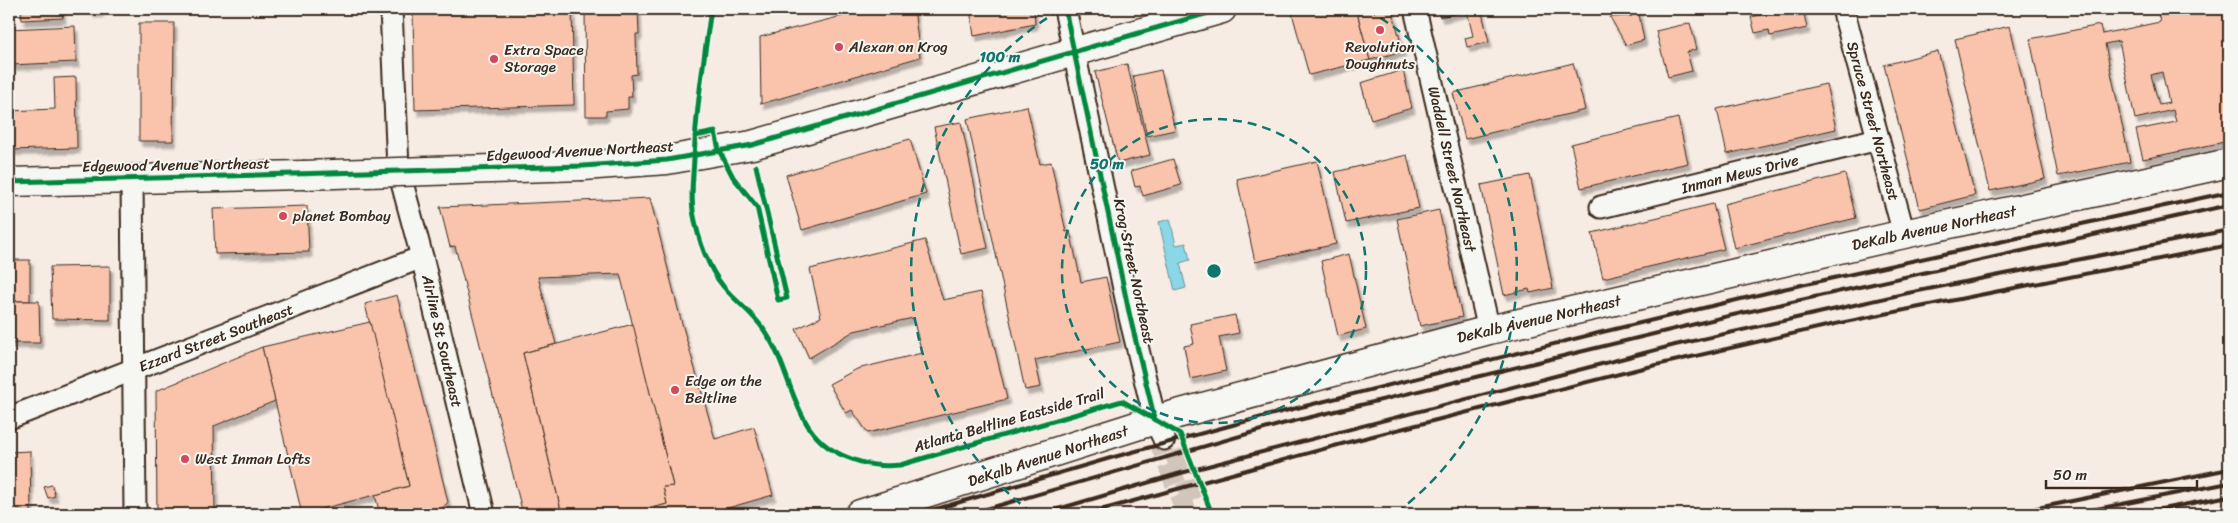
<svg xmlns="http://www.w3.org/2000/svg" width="2238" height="523" font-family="Sriracha,sans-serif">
<defs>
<filter id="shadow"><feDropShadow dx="3" dy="5.5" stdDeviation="1" flood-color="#0004"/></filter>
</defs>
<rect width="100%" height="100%" fill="#f7ece4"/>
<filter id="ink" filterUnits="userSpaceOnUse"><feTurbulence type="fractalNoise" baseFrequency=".02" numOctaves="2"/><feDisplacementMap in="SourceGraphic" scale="10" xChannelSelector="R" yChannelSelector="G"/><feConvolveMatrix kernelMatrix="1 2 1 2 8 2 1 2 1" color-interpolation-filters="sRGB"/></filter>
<g filter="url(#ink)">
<polygon fill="#8ad7e8" stroke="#6a9297" points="1170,219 1176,245 1186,243 1190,260 1180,263 1186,288 1175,291 1159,222"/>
<g fill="#fac4ac" stroke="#3b2a1e" fill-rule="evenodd" filter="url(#shadow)">
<polygon points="21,9 62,9 63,18 22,20"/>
<rect x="91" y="9" width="9" height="3"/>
<polygon points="412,9 431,9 431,14 413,14"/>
<polygon points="431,9 572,9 574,105 415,110 413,14 431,14"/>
<polygon points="585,9 638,9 639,34 636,34 637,74 631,75 632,97 628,97 628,109 606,111 606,116 586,116"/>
<polygon points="849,9 914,9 920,57 761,104 760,37 850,14"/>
<polygon points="970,9 1034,9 1035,24 974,36"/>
<polygon points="1307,9 1356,9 1370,60 1309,75 1292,13"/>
<polygon points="1356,9 1392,9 1403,51 1370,60"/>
<polygon points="1438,9 1481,9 1489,42 1467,47 1465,38 1473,36 1467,11 1440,17"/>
<polygon points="1629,9 1638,9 1644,40 1626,45 1610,17 1632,16"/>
<polygon points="1787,9 1803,9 1807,28 1770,36 1769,30 1755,33 1751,17"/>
<path d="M 2157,9 L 2229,9 L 2229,141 L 2143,159 L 2136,130 L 2176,122 L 2173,110 L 2135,119 L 2119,41 L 2105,44 L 2130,162 L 2058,176 L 2030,39 L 2100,25 L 2102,34 L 2160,22 ZM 2162,72 L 2169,103 L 2159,105 L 2151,75 Z"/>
<polygon points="139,23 174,23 173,141 139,141"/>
<polygon points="1690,23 1697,49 1687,52 1692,71 1668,77 1656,31"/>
<polygon points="75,26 76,62 10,65 9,29"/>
<polygon points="2010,26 2045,179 1990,191 1955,39"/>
<polygon points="1938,51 1975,195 1920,209 1884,65"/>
<polygon points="1573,63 1585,110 1465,139 1453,93"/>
<polygon points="1127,64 1150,155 1118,163 1095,72"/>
<polygon points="1161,70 1175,130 1147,136 1133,76"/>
<polygon points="1403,70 1412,108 1371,120 1361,83"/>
<polygon points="76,77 77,148 9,150 9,111 55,109 54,78"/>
<polygon points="1826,84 1836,129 1727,154 1717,109"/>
<polygon points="1027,106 1040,164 1051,162 1066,232 1070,231 1081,282 1106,277 1120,342 1035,360 1041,387 1025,390 967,119"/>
<polygon points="1678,118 1688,163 1581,188 1571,144"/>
<polygon points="961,122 988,248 961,254 934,127"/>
<polygon points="910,139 926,194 802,230 786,175"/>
<polygon points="1407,155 1419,208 1346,223 1335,172"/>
<polygon points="1173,159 1181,185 1143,196 1140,186 1135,187 1131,171"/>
<polygon points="1317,161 1336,244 1255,262 1237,179"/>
<polygon points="1845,174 1856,218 1734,248 1724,204"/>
<polygon points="1530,175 1553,288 1530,293 1529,289 1504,295 1481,185"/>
<polygon points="650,198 679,313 715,439 754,427 773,495 707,514 628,514 667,504 663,487 673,486 620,274 538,277 556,344 523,353 562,514 523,514 455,246 450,247 440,207"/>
<polygon points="1713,204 1724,249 1603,278 1592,233"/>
<polygon points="307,206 309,252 215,254 213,209"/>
<polygon points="1439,210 1462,317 1420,326 1397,219"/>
<polygon points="925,240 943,300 981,292 1007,399 868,433 852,410 846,413 829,384 857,369 922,353 913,318 854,331 809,358 796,329 821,317 810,269"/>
<polygon points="1349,254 1366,329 1338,336 1321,261"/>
<rect x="9" y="260" width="21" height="41"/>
<polygon points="110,266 110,320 52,319 50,267"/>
<polygon points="397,295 448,502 437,514 380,514 375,495 409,486 365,304"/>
<polygon points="9,301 39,301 40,343 9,343"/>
<polygon points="1235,315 1239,333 1219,337 1226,371 1190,379 1184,346 1194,344 1190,324"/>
<polygon points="370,322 409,486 302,514 262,347"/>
<polygon points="633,324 673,486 663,487 667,504 628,514 562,514 523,353"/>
<polygon points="262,347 275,401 214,426 215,514 157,514 156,391"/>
<polygon points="30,451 31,514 9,514 9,452"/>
<polygon points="52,485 55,496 48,498 44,487"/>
</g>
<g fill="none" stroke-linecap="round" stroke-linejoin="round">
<polyline stroke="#d1c5bc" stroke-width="21" stroke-dasharray="21 11" stroke-linecap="butt" points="1187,514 1162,448 1164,439 1171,444 1199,514"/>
<g stroke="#3b2a1e" stroke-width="25">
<g id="minor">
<polyline points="391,9 398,168 422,257 484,514"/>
<polyline points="1065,9 1130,317 1155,420 1164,439"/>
<polyline points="1415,9 1489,330"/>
<polyline points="1843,9 1904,234"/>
<polyline points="132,179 135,514"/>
<polyline points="1601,207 1878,139"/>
<polyline points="9,418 422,257"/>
</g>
</g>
<g stroke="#3b2a1e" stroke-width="31">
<g id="secondary">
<polyline points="583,166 667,160 752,145 1222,9"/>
<polyline points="9,182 303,175"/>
<polyline points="860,514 1155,420 1489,330 1904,234 2229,163"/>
</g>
</g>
<use href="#minor" stroke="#f6f6f2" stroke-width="21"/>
<use href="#secondary" stroke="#f6f6f2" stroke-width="28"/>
<g stroke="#3b2a1e" stroke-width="4">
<polyline points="919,514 1114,457 1277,413 1594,334 1783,289 2229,192"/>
<polyline points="969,514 1282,424 1724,317 2229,205"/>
<polyline points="1041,514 1181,473 1675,345 1908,293 2229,230"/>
<polyline points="1086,514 1349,442 1639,369 1835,324 2229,245"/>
<polyline points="2008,514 2229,469"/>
<polyline points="2071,514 2229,483"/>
<polyline points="2136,514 2229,496"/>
</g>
<g stroke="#3b2a1e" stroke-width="31" stroke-linecap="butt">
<polyline id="secondary-bridge" points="303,175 583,166"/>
</g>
<use href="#secondary-bridge" stroke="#f6f6f2" stroke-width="28"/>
<g stroke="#f6f6f2" stroke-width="8">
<g id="cycleway">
<path d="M 711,9 C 704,59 696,109 694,159 C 693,178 690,198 694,216 C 698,238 708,268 723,286 C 735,301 753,313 764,330 C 796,375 790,437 849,458 C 867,465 881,467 900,465 L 1122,401 L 1180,434 L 1212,514"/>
<polyline points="1065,9 1130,317 1155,420"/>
<polyline points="695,136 715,132 719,150 733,177 757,207 778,300 787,298 756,166"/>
<polyline points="9,182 583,166 667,160 752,145 1222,9"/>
</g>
</g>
<use href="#cycleway" stroke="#00873e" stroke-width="5"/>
</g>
</g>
<g fill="none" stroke="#0f766e" stroke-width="2.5" stroke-dasharray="9 6">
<circle cx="1214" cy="271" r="152"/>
<path d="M1032 513A303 303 0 0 1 1060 10M1368 10A303 303 0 0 1 1396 513"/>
</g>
<g fill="#d1495b" stroke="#f6f6f2" stroke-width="2">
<circle cx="1380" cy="30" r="5"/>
<circle cx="839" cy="47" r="5"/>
<circle cx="494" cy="59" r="5"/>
<circle cx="283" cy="216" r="5"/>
<circle cx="675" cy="390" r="5"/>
<circle cx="185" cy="459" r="5"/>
</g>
<g text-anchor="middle" stroke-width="4" stroke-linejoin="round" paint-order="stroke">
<g font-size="15" fill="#3b2a1e" stroke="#f6f6f2" text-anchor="start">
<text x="849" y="52">Alexan on Krog</text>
<text x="1380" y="52" text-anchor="middle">Revolution<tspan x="1380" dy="17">Doughnuts</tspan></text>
<text x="504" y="55">Extra Space<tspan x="504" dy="17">Storage</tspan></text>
<text x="293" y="221">planet Bombay</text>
<text x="685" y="386">Edge on the<tspan x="685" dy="17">Beltline</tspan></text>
<text x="195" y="464">West Inman Lofts</text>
</g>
<g font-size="15" fill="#3b2a1e" stroke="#f6f6f2">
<text transform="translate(1873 121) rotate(75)" y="5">Spruce Street Northeast</text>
<text transform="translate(580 151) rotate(-3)" y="5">Edgewood Avenue Northeast</text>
<text transform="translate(176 165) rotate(-1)" y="5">Edgewood Avenue Northeast</text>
<text transform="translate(1452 169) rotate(77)" y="5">Waddell Street Northeast</text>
<text transform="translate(1740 174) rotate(-14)" y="5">Inman Mews Drive</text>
<text transform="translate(1934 228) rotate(-12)" y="5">DeKalb Avenue Northeast</text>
<text transform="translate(1134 271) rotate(78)" y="5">Krog Street Northeast</text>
<text transform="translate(1539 319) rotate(-13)" y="5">DeKalb Avenue Northeast</text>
<text transform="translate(216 338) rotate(-21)" y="5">Ezzard Street Southeast</text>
<text transform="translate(442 341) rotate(77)" y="5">Airline St Southeast</text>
<text transform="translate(1009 420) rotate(-16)" y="5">Atlanta Beltline Eastside Trail</text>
<text transform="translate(1048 456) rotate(-18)" y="5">DeKalb Avenue Northeast</text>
</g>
</g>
<circle cx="1214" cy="271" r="8" fill="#0f766e" stroke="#f6f6f2" stroke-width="2.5"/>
<g font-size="15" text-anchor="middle" font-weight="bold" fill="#0f766e" stroke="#f6f6f2" stroke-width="4" stroke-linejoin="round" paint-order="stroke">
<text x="1000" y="62">100 m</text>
<text x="1107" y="169">50 m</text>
</g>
<rect width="2238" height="523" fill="none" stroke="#f6f6f2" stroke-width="30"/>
<rect x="15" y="15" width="2208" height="493" fill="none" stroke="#3b2a1e" stroke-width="2" filter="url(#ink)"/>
<path d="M2046 480v8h151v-8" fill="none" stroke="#3b2a1e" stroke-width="2.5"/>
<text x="2053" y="480" font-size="15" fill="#3b2a1e" stroke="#f6f6f2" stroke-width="4" paint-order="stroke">50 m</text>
</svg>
